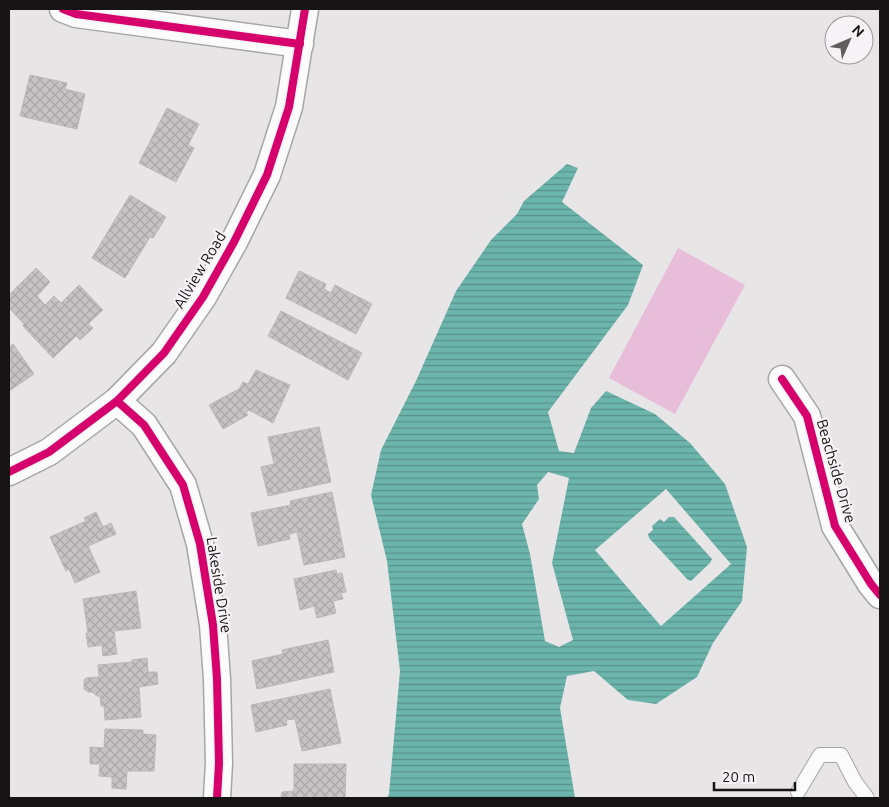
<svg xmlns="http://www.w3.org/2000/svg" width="889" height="807" font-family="Ubuntu,sans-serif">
<defs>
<pattern id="water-rules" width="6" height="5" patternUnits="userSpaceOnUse" patternTransform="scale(1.25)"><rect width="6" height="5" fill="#6cb5ac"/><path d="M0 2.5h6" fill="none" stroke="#58928b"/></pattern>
<pattern id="building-cross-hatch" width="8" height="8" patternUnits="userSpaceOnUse" patternTransform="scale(1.25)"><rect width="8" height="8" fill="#c6c3c5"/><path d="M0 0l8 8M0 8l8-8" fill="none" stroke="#a9a7a8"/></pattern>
</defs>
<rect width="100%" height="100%" fill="#e8e5e7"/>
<path fill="#e8bdda" d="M 678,248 L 745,285 L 675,414 L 609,378 Z"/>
<g fill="url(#water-rules)" fill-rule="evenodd">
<path d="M 567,164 L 578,168 L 562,202 L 643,265 L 628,305 L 548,412 L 559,451 L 574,453 L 591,408 L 606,391 L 655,414 L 690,443 L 725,484 L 747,547 L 742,601 L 713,643 L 697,677 L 656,704 L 628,700 L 594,671 L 567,676 L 560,708 L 575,798 L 387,798 L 389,794 L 400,671 L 387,561 L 371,495 L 381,450 L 416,381 L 456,291 L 491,240 L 517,214 L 524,201 ZM 548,472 L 569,478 L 552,563 L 573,640 L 559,647 L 545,641 L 530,554 L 522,524 L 539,499 L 537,485 ZM 666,489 L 731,564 L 661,626 L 595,550 Z"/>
<path d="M 669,517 L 674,517 L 712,559 L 710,563 L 691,581 L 688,580 L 649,538 L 648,534 L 653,530 L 652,526 L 660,519 L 664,522 Z"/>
</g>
<g fill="url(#building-cross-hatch)" stroke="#b9b7b8">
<path d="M 30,75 L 67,83 L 65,89 L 85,94 L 77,129 L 20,116 Z"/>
<path d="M 167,108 L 199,124 L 188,145 L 194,148 L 176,182 L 139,163 Z"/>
<path d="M 130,195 L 166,217 L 153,238 L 150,237 L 125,278 L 92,258 Z"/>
<path d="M 36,268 L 50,282 L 37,296 L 45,305 L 54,296 L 61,303 L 79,285 L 103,310 L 88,324 L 93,328 L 80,340 L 76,336 L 53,358 L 23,326 L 24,324 L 9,308 L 9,295 Z"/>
<path d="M 299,271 L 326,284 L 324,289 L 331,293 L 335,285 L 372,304 L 356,334 L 286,298 Z"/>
<path d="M 281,311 L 362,353 L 348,380 L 268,336 Z"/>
<path d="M 13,344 L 34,374 L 9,391 L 9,347 Z"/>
<path d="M 256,370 L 290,385 L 273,423 L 249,410 L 246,413 L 248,415 L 223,429 L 209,405 L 239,389 L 243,382 L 248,384 Z"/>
<path d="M 319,427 L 331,482 L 268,496 L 261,467 L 274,464 L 268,437 Z"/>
<path d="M 332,492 L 345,557 L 304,565 L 297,532 L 289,534 L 290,539 L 258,546 L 251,513 L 291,505 L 290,501 Z"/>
<path d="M 96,512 L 103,527 L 111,523 L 116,534 L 88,546 L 100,572 L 75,583 L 69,569 L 66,571 L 50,537 L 86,521 L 84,518 Z"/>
<path d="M 336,570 L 337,574 L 342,573 L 346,592 L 341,593 L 343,599 L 333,601 L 336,613 L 317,618 L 314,606 L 300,610 L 294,579 Z"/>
<path d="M 136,591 L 141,628 L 114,631 L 117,654 L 103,656 L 102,645 L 88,647 L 86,633 L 88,633 L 83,599 Z"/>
<path d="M 328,640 L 334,672 L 257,689 L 252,661 L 283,654 L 282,650 Z"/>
<path d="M 147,658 L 148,672 L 157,672 L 158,684 L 139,687 L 141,717 L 105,720 L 104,706 L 101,706 L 100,696 L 97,696 L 92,692 L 88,692 L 84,689 L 84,680 L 86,678 L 99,677 L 98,665 L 132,662 L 132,660 Z"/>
<path d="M 330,689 L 341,743 L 302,751 L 295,719 L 286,720 L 287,725 L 256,732 L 251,705 Z"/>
<path d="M 105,729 L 143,730 L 143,734 L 156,735 L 154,771 L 127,771 L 126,789 L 112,788 L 112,777 L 99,776 L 100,764 L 90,764 L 90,747 L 104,748 Z"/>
<path d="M 294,764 L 346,764 L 345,798 L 281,798 L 282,792 L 294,791 Z"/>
</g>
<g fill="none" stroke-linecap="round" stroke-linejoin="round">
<g stroke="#a8a5a7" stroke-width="16">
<path id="service" d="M 798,792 L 820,755 L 841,755 L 855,782 L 867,798"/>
</g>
<g stroke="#a8a5a7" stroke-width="29">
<g id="minor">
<path d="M 63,9 L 76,14 L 300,44"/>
<path d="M 782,379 L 807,416 L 835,526 L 871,584 L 880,595"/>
<path d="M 117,401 L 144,425 L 183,485 L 200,544 L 213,625 L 217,679 L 219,763 L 217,798"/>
<path d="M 9,472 L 49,452 L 117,401 L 164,353 L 203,297 L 234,242 L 267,175 L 289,107 L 305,9"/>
</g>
</g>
<use href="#service" stroke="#fcfbfb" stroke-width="14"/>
<use href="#minor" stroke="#fcfbfb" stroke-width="26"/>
<g stroke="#f6f2f5" stroke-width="11">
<g id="cycleway">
<path d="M 63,9 L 76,14 L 300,44"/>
<path d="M 782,379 L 807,416 L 835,526 L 871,584 L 880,595"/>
<path d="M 117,401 L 144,425 L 183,485 L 200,544 L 213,625 L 217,679 L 219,763 L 217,798"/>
<path d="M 9,472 L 49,452 L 117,401 L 164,353 L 203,297 L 234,242 L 267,175 L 289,107 L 305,9"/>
</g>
</g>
<use href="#cycleway" stroke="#d6006c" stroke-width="8"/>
</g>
<g text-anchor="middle" stroke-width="4.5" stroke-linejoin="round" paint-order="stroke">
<g font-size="15" fill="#161415" stroke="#f6f2f5">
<text transform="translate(200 270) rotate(-59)" y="5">Allview Road</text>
<text transform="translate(836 471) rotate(74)" y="5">Beachside Drive</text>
<text transform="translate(219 585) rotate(81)" y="5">Lakeside Drive</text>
</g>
</g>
<rect width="889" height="807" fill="none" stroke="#161415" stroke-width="20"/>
<g transform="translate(849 40) rotate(45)"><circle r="24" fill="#f6f2f5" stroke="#9c999b"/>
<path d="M0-4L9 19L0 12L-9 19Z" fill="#605d5e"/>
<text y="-8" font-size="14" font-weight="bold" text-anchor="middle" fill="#161415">N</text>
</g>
<path d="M714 782v8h81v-8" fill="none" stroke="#161415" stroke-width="2.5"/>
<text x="722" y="782" font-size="15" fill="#161415" stroke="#f6f2f5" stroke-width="4" paint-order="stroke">20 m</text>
</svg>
